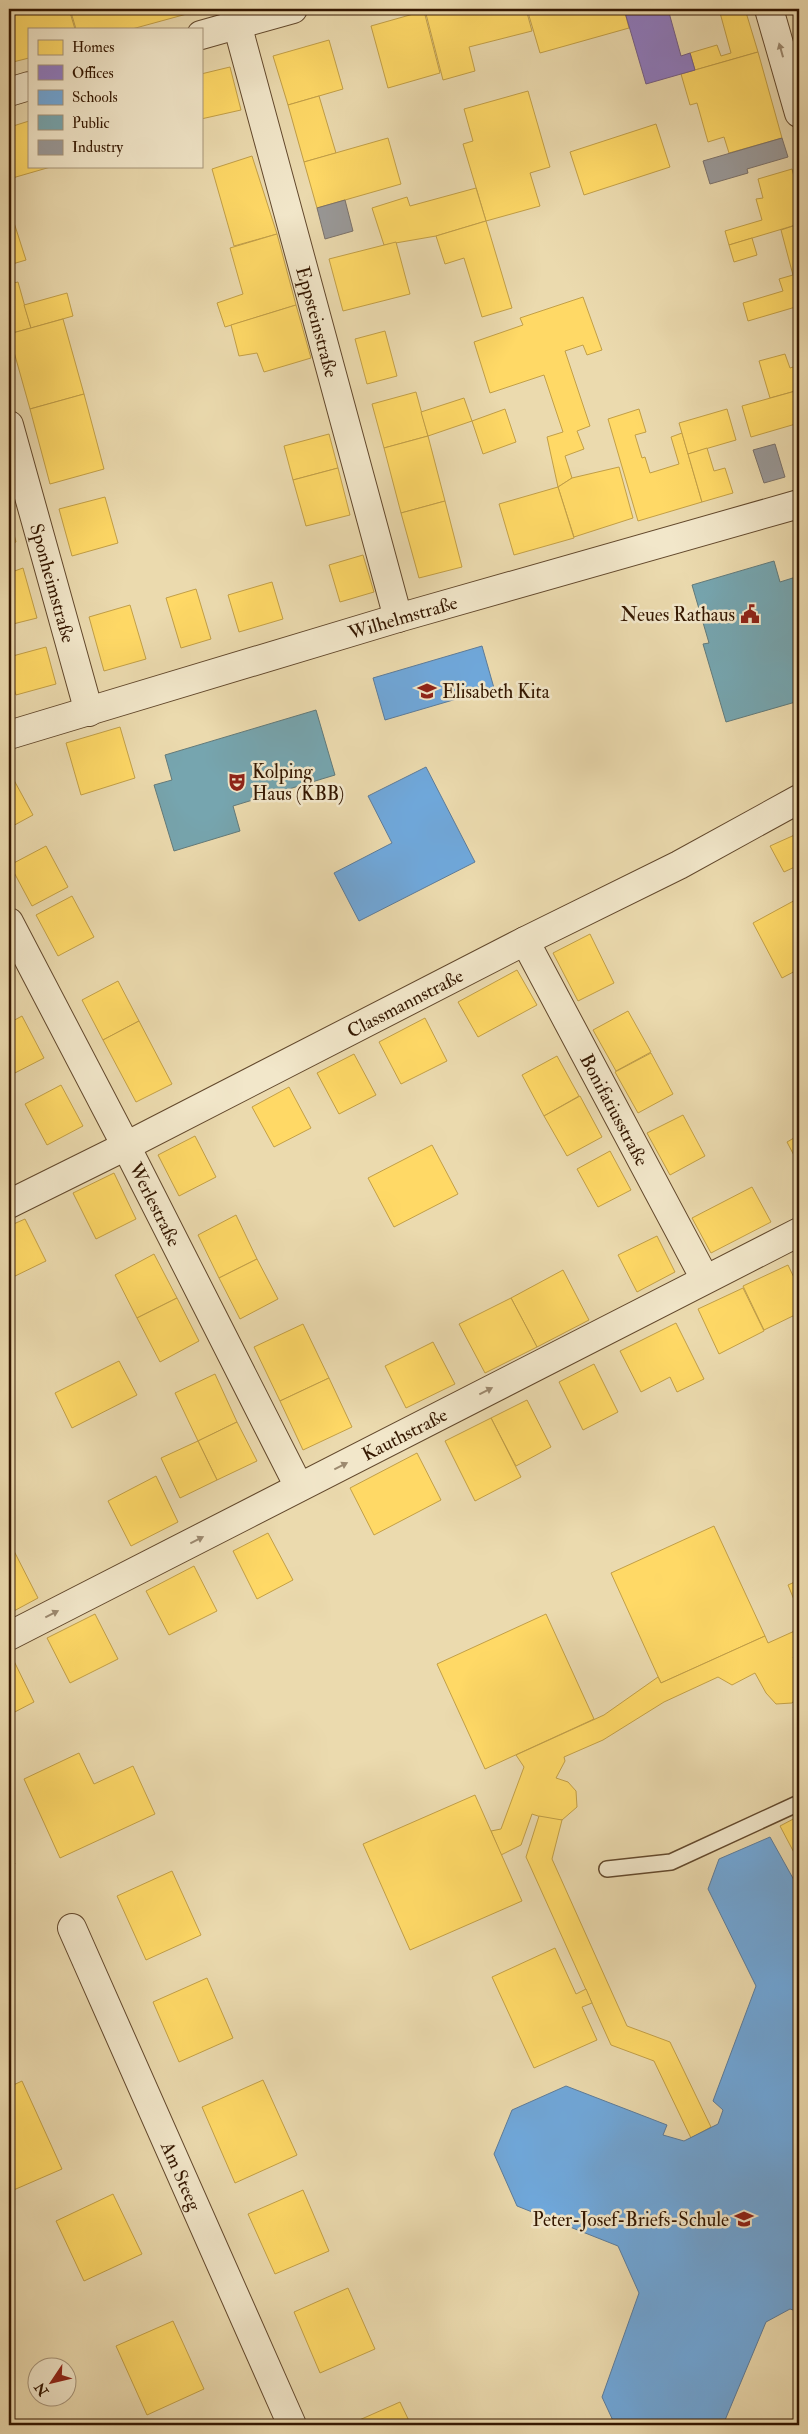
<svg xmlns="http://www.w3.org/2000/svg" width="808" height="2434" font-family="'IM FELL Double Pica',serif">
<rect width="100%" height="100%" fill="#ebdaae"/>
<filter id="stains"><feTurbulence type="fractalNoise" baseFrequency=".004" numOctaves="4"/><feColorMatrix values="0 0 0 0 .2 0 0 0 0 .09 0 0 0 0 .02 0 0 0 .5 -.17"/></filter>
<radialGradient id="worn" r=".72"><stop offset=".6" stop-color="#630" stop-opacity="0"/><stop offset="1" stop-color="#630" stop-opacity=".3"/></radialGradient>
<g fill="#ffd966" stroke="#c29f47">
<path d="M 20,9 L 69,9 L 75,29 L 29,29 L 29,58 L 9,63 L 9,12 Z"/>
<path d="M 70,9 L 205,9 L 132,29 L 76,29 Z"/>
<path d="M 432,9 L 526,9 L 532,31 L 469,47 L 475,71 L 443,80 L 425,10 Z"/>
<path d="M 527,9 L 624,9 L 629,28 L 540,53 Z"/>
<path d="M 719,9 L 745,9 L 758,52 L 695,70 L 690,53 L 717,45 L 721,56 L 731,53 Z"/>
<path d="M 795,9 L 799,9 L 799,23 Z"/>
<path d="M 424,11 L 440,73 L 388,88 L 371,26 Z"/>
<path d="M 329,40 L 343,89 L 288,105 L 273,56 Z"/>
<path d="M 758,52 L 782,138 L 729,153 L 724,137 L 708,142 L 697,103 L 690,105 L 681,74 Z"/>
<path d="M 230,67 L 241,110 L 201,119 L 201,74 Z"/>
<path d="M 528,91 L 550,167 L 530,173 L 540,206 L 486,221 L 463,144 L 473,141 L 464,109 Z"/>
<path d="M 319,96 L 336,153 L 304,162 L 288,105 Z"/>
<path d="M 29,121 L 29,166 L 54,166 L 9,179 L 9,122 L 10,127 Z"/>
<path d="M 656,124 L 670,167 L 584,195 L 570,152 Z"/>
<path d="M 388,138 L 401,184 L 317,208 L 304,162 Z"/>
<path d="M 252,156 L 277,234 L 234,246 L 212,169 Z"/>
<path d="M 792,169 L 799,195 L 799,224 L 729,245 L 725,231 L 762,220 L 756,199 L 763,198 L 758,179 Z"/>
<path d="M 476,188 L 486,221 L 436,236 L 384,245 L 372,208 L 407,197 L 410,206 Z"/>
<path d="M 9,207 L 26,260 L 9,265 Z"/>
<path d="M 486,221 L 512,308 L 482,317 L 464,258 L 445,264 L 436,236 Z"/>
<path d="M 799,224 L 799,306 L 748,321 L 743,303 L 783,291 L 779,279 L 793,275 L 781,230 Z"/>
<path d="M 277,234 L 296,305 L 225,327 L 217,303 L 243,294 L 230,248 Z"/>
<path d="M 752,238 L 757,255 L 734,262 L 729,245 Z"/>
<path d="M 396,242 L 410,294 L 343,311 L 329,259 Z"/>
<path d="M 18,282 L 31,328 L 9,334 L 9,284 Z"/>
<path d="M 67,293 L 73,316 L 31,328 L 24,305 Z"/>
<path d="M 583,297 L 602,350 L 587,355 L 583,345 L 565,351 L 590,426 L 577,431 L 584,449 L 565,456 L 572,478 L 558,487 L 547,437 L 563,432 L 544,375 L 490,393 L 474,342 L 523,325 L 520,318 Z"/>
<path d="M 296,305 L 311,358 L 264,372 L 257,353 L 239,356 L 231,325 Z"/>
<path d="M 63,319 L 84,394 L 30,409 L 9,334 Z"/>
<path d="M 385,331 L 397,376 L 367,384 L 355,339 Z"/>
<path d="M 785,354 L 790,368 L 799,365 L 799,390 L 770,398 L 759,361 Z"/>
<path d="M 799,390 L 799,423 L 751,437 L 742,406 Z"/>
<path d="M 416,392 L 428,436 L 384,448 L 372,404 Z"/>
<path d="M 84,394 L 104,469 L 50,484 L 30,409 Z"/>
<path d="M 464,398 L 472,421 L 428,436 L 421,412 Z"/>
<path d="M 505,409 L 516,442 L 483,454 L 472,421 Z"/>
<path d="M 639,409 L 646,432 L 635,435 L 642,458 L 645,457 L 650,473 L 679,464 L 671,437 L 682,433 L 702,502 L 638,521 L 608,419 Z"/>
<path d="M 727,409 L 736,440 L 688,454 L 679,423 Z"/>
<path d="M 329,434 L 338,468 L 293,480 L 284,446 Z"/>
<path d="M 428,436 L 445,501 L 401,513 L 384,448 Z"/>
<path d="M 707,448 L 714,471 L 725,468 L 733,493 L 702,502 L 688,454 Z"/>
<path d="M 619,467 L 633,518 L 574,537 L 558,487 L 572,478 Z"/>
<path d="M 338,468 L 350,515 L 306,526 L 293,480 Z"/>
<path d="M 558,487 L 574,538 L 514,555 L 499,504 Z"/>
<path d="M 105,497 L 118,543 L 72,556 L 59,509 Z"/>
<path d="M 445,501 L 462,567 L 419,578 L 401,513 Z"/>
<path d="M 9,515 L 16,542 L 9,544 Z"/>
<path d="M 363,555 L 374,592 L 340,602 L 329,565 Z"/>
<path d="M 23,568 L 37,618 L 9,625 L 9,573 Z"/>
<path d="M 272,582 L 283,619 L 239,632 L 228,595 Z"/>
<path d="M 196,589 L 211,639 L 181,648 L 166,598 Z"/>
<path d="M 130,605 L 146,659 L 104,671 L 89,617 Z"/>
<path d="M 46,647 L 56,684 L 16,695 L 9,672 L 9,657 Z"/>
<path d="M 120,727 L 135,778 L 81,795 L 66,743 Z"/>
<path d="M 9,771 L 33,815 L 9,828 Z"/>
<path d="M 799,833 L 799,865 L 784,872 L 770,846 Z"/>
<path d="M 46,846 L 68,887 L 32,906 L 10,865 Z"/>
<path d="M 72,896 L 94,937 L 58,956 L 36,915 Z"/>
<path d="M 799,898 L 799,969 L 782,978 L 753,923 Z"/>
<path d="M 590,934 L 614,983 L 578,1001 L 553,953 Z"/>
<path d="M 517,970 L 537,1005 L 478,1037 L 458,1002 Z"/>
<path d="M 118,981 L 139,1021 L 103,1040 L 82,1000 Z"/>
<path d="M 628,1011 L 651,1052 L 616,1071 L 593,1030 Z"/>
<path d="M 22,1016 L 44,1058 L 9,1076 L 9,1023 Z"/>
<path d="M 425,1018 L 447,1061 L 401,1084 L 379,1042 Z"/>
<path d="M 139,1021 L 172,1084 L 136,1102 L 103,1040 Z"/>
<path d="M 651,1053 L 673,1094 L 638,1113 L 615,1072 Z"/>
<path d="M 354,1054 L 376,1095 L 339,1114 L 317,1073 Z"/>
<path d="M 557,1056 L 579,1096 L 544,1116 L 522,1075 Z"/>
<path d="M 61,1085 L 83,1126 L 47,1145 L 25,1104 Z"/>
<path d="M 289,1087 L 311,1128 L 274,1147 L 252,1107 Z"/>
<path d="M 580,1096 L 602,1137 L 567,1156 L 544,1116 Z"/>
<path d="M 683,1115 L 705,1156 L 670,1175 L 647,1133 Z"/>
<path d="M 799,1135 L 799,1165 L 787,1142 Z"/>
<path d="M 195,1136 L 216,1177 L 179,1196 L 158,1155 Z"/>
<path d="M 432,1145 L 458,1194 L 394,1227 L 368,1178 Z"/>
<path d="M 610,1151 L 631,1190 L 598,1207 L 577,1169 Z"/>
<path d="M 114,1173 L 136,1219 L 96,1239 L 73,1193 Z"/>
<path d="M 752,1187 L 771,1222 L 711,1253 L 692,1218 Z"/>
<path d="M 236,1215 L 257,1259 L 219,1278 L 198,1235 Z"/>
<path d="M 25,1219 L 46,1261 L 9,1279 L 9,1226 Z"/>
<path d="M 657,1236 L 675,1272 L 637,1292 L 618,1255 Z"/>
<path d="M 154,1254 L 177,1298 L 137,1318 L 115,1275 Z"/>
<path d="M 257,1259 L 278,1299 L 240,1319 L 219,1278 Z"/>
<path d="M 788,1265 L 799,1288 L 799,1313 L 764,1330 L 743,1286 Z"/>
<path d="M 563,1270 L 589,1320 L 537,1347 L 511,1298 Z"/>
<path d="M 743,1288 L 764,1331 L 719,1354 L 698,1309 Z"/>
<path d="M 177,1298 L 199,1341 L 160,1362 L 137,1318 Z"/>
<path d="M 511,1298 L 537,1347 L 485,1373 L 459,1324 Z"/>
<path d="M 676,1323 L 704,1379 L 677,1392 L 670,1377 L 641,1392 L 620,1351 Z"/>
<path d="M 303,1324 L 329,1378 L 280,1401 L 254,1347 Z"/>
<path d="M 433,1342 L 455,1384 L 406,1408 L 385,1366 Z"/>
<path d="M 119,1361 L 137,1395 L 72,1428 L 55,1393 Z"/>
<path d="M 594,1364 L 618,1412 L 583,1430 L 559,1382 Z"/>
<path d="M 215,1374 L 237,1422 L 198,1441 L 175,1393 Z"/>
<path d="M 329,1378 L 352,1427 L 303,1450 L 280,1401 Z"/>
<path d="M 527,1400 L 551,1447 L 516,1466 L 491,1418 Z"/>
<path d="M 491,1418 L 521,1477 L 475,1501 L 445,1441 Z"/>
<path d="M 237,1422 L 257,1461 L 217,1480 L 198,1441 Z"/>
<path d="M 198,1441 L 217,1480 L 180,1498 L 161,1458 Z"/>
<path d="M 417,1453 L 441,1500 L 374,1535 L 350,1488 Z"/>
<path d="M 156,1476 L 178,1522 L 131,1546 L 108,1501 Z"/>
<path d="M 714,1526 L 765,1636 L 661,1683 L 611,1573 Z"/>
<path d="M 268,1533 L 293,1580 L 257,1599 L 233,1551 Z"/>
<path d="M 14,1551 L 38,1598 L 12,1612 L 9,1605 L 9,1554 Z"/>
<path d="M 194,1566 L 217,1611 L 169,1635 L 146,1591 Z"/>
<path d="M 799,1580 L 799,1612 L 788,1585 Z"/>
<path d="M 95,1614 L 118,1659 L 70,1683 L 47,1638 Z"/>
<path d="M 546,1614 L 594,1719 L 485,1769 L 437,1664 Z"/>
<path d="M 799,1629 L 799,1654 L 793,1657 L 799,1673 L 799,1695 L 792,1703 L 776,1704 L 766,1693 L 755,1673 L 732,1685 L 718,1677 L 664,1702 L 603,1740 L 564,1757 L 565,1761 L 556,1778 L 568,1782 L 576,1791 L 577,1807 L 562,1820 L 550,1820 L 532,1814 L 521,1845 L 501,1855 L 491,1831 L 501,1829 L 524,1767 L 516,1755 L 604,1715 L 658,1677 L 661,1683 L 765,1636 L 768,1643 Z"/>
<path d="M 12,1657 L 34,1702 L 9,1715 L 9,1658 Z"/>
<path d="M 79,1753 L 94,1784 L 133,1766 L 155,1814 L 60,1858 L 24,1779 Z"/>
<path d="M 475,1795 L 522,1901 L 410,1950 L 363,1844 Z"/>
<path d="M 539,1816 L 562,1820 L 552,1859 L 627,2026 L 670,2042 L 711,2127 L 691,2138 L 654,2061 L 611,2045 L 526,1857 Z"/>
<path d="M 799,1816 L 799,1862 L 780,1826 Z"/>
<path d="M 9,1852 L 15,1864 L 9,1867 Z"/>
<path d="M 172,1871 L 201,1935 L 146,1960 L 117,1896 Z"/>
<path d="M 555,1948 L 576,1994 L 586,1989 L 592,2003 L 582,2007 L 597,2040 L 534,2068 L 492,1977 Z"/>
<path d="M 207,1978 L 233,2038 L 179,2062 L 153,2002 Z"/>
<path d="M 263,2080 L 297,2155 L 235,2183 L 202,2107 Z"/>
<path d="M 22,2081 L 62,2169 L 9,2192 L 9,2087 Z"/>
<path d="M 303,2190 L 329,2251 L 275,2274 L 248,2214 Z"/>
<path d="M 113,2194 L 142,2254 L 84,2281 L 56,2221 Z"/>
<path d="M 348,2288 L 375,2349 L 320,2373 L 294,2312 Z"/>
<path d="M 173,2321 L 204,2389 L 147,2415 L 116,2346 Z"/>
<path d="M 400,2402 L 411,2425 L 348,2425 Z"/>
</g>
<path fill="#8e7cc3" stroke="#735e88" d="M 624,9 L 668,9 L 681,56 L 690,53 L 695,70 L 646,84 Z"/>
<g fill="#6fa8dc" stroke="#5d7c9a">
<path d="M 482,646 L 494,688 L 385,720 L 373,678 Z"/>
<path d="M 426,767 L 475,862 L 359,921 L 334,873 L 392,843 L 368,796 Z"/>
<path d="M 770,1837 L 799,1889 L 799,2128 L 794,2132 L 799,2142 L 799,2312 L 790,2309 L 766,2322 L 723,2425 L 615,2425 L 602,2397 L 639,2293 L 618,2246 L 517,2206 L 494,2154 L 512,2110 L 566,2086 L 667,2125 L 663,2135 L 684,2141 L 718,2124 L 723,2110 L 713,2101 L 756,1986 L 708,1889 L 719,1859 Z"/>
</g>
<g fill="#76a5af" stroke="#627a7a">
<path d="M 774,561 L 780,582 L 799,576 L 799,701 L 726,722 L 703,644 L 709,643 L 692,585 Z"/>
<path d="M 316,710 L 335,775 L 233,806 L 240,831 L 174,851 L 154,785 L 172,780 L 165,755 Z"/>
</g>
<g fill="#999" stroke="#7b726b">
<path d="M 782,138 L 788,157 L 747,169 L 748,173 L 710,184 L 703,161 Z"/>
<path d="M 345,200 L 353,231 L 325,239 L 317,208 Z"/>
<path d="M 775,444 L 785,477 L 764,483 L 753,450 Z"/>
</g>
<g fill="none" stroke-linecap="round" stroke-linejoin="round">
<g stroke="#62482c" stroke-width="18">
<path id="service" d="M 607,1869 L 671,1862 L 799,1803"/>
</g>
<g stroke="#62482c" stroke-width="30">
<g id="minor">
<path id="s1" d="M 233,9 L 398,618"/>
<path d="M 769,9 L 799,113"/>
<path d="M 201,35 L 293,9"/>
<path d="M 9,92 L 29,86"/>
<path id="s2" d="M 9,425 L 89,712"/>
<path id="s3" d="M 9,735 L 398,618 L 799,504"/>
<path id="s4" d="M 9,922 L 126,1146 L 299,1487"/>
<path id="s5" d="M 525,941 L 705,1279"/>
<path id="s6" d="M 9,1204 L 126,1146 L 525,941 L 679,865 L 799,799"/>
<path id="s7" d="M 9,1636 L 799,1232"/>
<path id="s8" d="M 72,1928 L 292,2425"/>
</g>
</g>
<use href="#service" stroke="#f2e7ca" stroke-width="15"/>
<use href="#minor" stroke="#f2e7ca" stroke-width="28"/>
</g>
<defs><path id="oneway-solid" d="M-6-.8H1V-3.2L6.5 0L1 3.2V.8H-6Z" transform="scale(1.25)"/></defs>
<g fill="#9c896f">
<use href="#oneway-solid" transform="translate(781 50) rotate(-106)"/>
<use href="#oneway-solid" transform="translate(486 1391) rotate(-27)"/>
<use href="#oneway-solid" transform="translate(341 1466) rotate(-27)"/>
<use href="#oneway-solid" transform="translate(197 1540) rotate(-27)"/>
<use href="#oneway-solid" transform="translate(52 1614) rotate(-27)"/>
</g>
<defs>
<g id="civic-bare" transform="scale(1.5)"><path d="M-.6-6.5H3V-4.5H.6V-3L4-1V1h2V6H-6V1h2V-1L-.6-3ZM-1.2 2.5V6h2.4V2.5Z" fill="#8f2418" stroke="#f2e7ca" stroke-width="2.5" paint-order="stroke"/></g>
<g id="school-bare" transform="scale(1.5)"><path d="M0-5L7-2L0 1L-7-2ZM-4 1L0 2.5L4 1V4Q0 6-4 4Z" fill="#8f2418" stroke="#f2e7ca" stroke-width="2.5" paint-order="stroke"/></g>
<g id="theatre-bare" transform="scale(1.5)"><path d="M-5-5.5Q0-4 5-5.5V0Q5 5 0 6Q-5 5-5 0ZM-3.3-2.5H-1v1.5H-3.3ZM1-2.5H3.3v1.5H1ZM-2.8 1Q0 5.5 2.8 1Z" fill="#8f2418" stroke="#f2e7ca" stroke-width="2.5" paint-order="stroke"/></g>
</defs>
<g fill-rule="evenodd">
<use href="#civic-bare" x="750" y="614"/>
<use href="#school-bare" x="427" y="691"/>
<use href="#theatre-bare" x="237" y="782"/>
<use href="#school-bare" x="744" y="2219"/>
</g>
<g text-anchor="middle" stroke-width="5" stroke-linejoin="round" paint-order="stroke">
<g font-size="19" fill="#341700" stroke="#f2e7ca">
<text dy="7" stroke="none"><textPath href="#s1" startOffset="324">Eppsteinstraße</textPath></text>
<text dy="7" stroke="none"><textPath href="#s2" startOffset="164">Sponheimstraße</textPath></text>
<text dy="7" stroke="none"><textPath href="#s3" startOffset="411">Wilhelmstraße</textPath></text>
<text dy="7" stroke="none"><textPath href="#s6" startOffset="444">Classmannstraße</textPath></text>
<text dy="7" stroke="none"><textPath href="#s5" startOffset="191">Bonifatiusstraße</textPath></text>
<text dy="7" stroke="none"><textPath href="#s4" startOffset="318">Werlestraße</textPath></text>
<text dy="7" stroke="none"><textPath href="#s7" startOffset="444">Kauthstraße</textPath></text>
<text dy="7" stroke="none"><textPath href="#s8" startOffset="271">Am Steeg</textPath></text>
</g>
<g font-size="19" fill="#341700" stroke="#f2e7ca" text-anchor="end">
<text x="735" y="621">Neues Rathaus</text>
<text x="442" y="698" text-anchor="start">Elisabeth Kita</text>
<text x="252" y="778" text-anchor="start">Kolping<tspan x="252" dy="22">Haus (KBB)</tspan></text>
<text x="729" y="2226">Peter-Josef-Briefs-Schule</text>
</g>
</g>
<rect width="808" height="2434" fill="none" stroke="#ebdaae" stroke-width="30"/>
<rect x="10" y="10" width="788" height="2414" fill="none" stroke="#341700" stroke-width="2.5"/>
<rect x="15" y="15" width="778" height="2404" fill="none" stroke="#341700"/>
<rect x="28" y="28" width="175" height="140" fill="#f2e7ca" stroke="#a69479"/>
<rect x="38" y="40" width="25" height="15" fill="#ffd966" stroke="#a69479"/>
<text x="72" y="52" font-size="15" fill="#341700">Homes</text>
<rect x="38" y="65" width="25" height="15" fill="#8e7cc3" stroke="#a69479"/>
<text x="72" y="78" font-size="15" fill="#341700">Offices</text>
<rect x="38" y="90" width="25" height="15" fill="#6fa8dc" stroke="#a69479"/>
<text x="72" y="102" font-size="15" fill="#341700">Schools</text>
<rect x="38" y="115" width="25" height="15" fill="#76a5af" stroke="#a69479"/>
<text x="72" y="128" font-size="15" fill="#341700">Public</text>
<rect x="38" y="140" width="25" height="15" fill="#999999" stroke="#a69479"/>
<text x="72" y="152" font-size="15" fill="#341700">Industry</text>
<g transform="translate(52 2382) rotate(235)"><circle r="24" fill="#f2e7ca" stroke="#a69479"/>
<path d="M0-4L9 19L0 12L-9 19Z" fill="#8f2418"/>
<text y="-8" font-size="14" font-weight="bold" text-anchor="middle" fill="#341700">N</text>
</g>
<rect width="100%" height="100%" filter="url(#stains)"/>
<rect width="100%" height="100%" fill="url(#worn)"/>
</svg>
